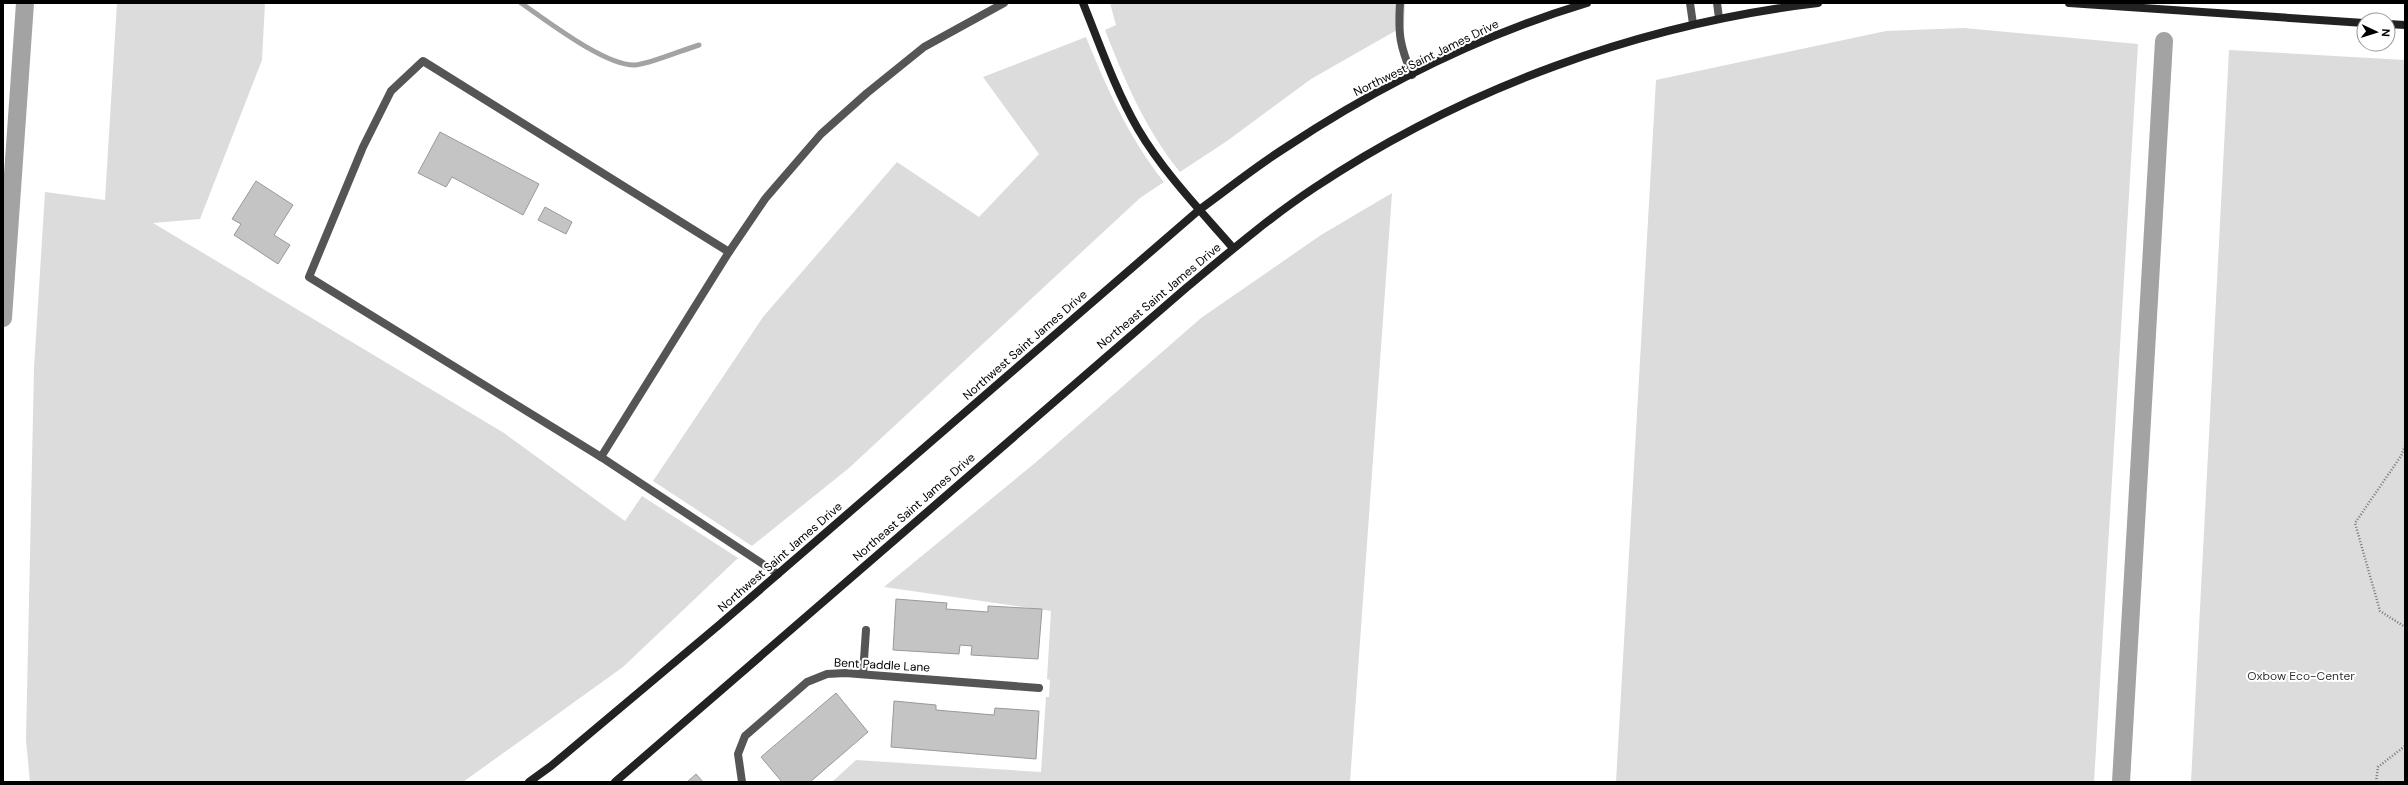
<svg xmlns="http://www.w3.org/2000/svg" width="2408" height="785" font-family="'DM Sans',sans-serif">
<rect width="100%" height="100%" fill="#fff"/>
<g fill="#dcdcdc">
<path d="M 117,3 L 265,3 L 262,60 L 200,219 L 153,223 L 504,433 L 625,521 L 642,496 L 738,558 L 623,667 L 463,782 L 30,782 L 26,740 L 34,368 L 45,192 L 105,200 Z"/>
<path d="M 1110,3 L 1405,3 L 1404,26 L 1311,79 L 1227,141 L 1180,172 C 1145,129 1125,81 1105,30 L 1116,25 Z"/>
<path d="M 1964,28 L 2138,44 L 2094,782 L 1616,782 L 1656,80 L 1886,31 Z"/>
<path d="M 1086,37 C 1107,89 1129,138 1164,182 L 1140,198 L 849,468 L 752,546 L 653,481 L 763,317 L 897,162 L 979,217 L 1039,154 L 983,77 Z"/>
<path d="M 2229,50 L 2405,60 L 2405,782 L 2191,782 Z"/>
<path d="M 1392,193 L 1350,782 L 832,782 L 856,760 L 1041,772 L 1046,697 L 1049,697 L 1050,680 L 1047,679 L 1051,611 L 884,587 L 1035,463 L 1201,318 L 1321,235 Z"/>
</g>
<g fill="none" stroke-linecap="round" stroke-linejoin="round">
<path stroke="#a3a3a3" stroke-width="5" d="M 521,3 C 546,20 605,66 635,65 C 647,65 685,49 699,45"/>
<g stroke="#a3a3a3" stroke-width="18">
<path d="M 3,318 L 25,3"/>
<path d="M 2121,782 L 2164,41"/>
</g>
</g>
<g fill="#c4c4c4" stroke="#999">
<path d="M 440,132 L 539,184 L 523,215 L 452,177 L 446,187 L 418,173 Z"/>
<path d="M 256,181 L 293,205 L 274,235 L 290,245 L 278,264 L 234,235 L 241,224 L 232,219 Z"/>
<path d="M 545,207 L 572,222 L 566,234 L 538,220 Z"/>
<path d="M 896,599 L 947,603 L 946,609 L 988,612 L 988,606 L 1042,609 L 1038,659 L 971,655 L 972,646 L 960,645 L 959,654 L 893,650 Z"/>
<path d="M 836,693 L 868,732 L 810,782 L 782,782 L 761,757 Z"/>
<path d="M 894,701 L 936,705 L 936,710 L 994,715 L 995,708 L 1039,711 L 1036,759 L 891,747 Z"/>
<path d="M 696,774 L 703,782 L 687,782 Z"/>
</g>
<g fill="none" stroke-linecap="round" stroke-linejoin="round">
<g stroke="#777" stroke-width="2.5" stroke-dasharray="1 2" stroke-linecap="butt">
<path d="M 2405,446 L 2401,456 L 2355,523 L 2380,611 L 2405,627"/>
<path d="M 2376,782 L 2378,767 L 2405,746"/>
</g>
<path stroke="#555" stroke-width="8" d="M 1400,3 C 1398,35 1400,46 1412,75"/>
<g stroke="#555" stroke-width="8">
<path d="M 1690,3 L 1693,24"/>
<path d="M 1717,3 L 1719,18"/>
<path d="M 729,252 L 423,61 L 391,91 L 363,147 L 309,277 L 601,457 L 778,574"/>
<path d="M 601,457 L 729,252 L 765,199 L 821,134 L 867,93 L 924,47 L 1004,3"/>
<path d="M 863,674 L 866,630"/>
<path d="M 742,782 L 738,754 L 745,736 L 807,682 L 827,674 L 845,673 L 1039,688"/>
</g>
<g stroke="#222" stroke-width="8">
<path d="M 1083,3 C 1100,45 1115,89 1138,129 C 1164,173 1200,210 1233,248"/>
<path d="M 2069,3 L 2364,23"/>
<path d="M 2388,24 L 2405,25"/>
<path d="M 529,782 L 551,766 L 719,625 L 1199,210 C 1228,189 1255,167 1285,148 C 1377,87 1481,35 1587,3"/>
<path d="M 615,782 L 1186,288 C 1228,253 1269,218 1314,188 C 1464,88 1640,24 1818,3"/>
</g>
</g>
<g text-anchor="middle" stroke-width="4" stroke-linejoin="round" paint-order="stroke">
<g font-size="12" fill="#000" stroke="#fff">
<text transform="translate(1426 58) rotate(-26)" y="4">Northwest Saint James Drive</text>
<text transform="translate(1159 296) rotate(-40)" y="4">Northeast Saint James Drive</text>
<text transform="translate(1025 345) rotate(-41)" y="4">Northwest Saint James Drive</text>
<text transform="translate(914 507) rotate(-41)" y="4">Northeast Saint James Drive</text>
<text transform="translate(780 557) rotate(-41)" y="4">Northwest Saint James Drive</text>
<text transform="translate(882 665) rotate(3)" y="4">Bent Paddle Lane</text>
</g>
<g font-size="12" fill="#333" stroke="#fff">
<text x="2301" y="680">Oxbow Eco-Center</text>
</g>
</g>
<rect width="2408" height="785" fill="none" stroke="#000000" stroke-width="8"/>
<g transform="translate(2376 32) rotate(94)"><circle r="19" fill="#ffffff" stroke="#999999"/>
<path d="M0-3L7 15L0 10L-7 15Z" fill="#000000"/>
<text y="-6" font-size="11" font-weight="bold" text-anchor="middle" fill="#000000">N</text>
</g>
</svg>
